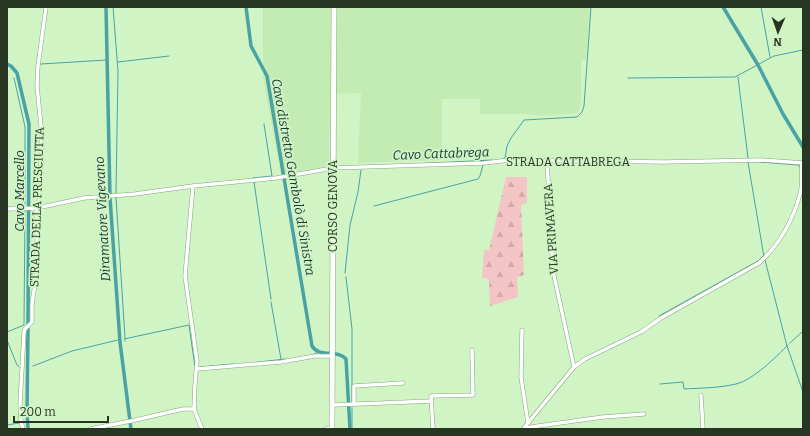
<svg xmlns="http://www.w3.org/2000/svg" width="810" height="436" font-family="Bitter,serif">
<defs>
<pattern id="forest-firs" width="22" height="20" patternUnits="userSpaceOnUse"><rect width="22" height="20" fill="#f4c5c5"/><path d="M5 1l3.5 6h-7zM16 11l3.5 6h-7z" fill="#d1aaa9"/></pattern>
</defs>
<rect width="100%" height="100%" fill="#d0f4c4"/>
<path fill="#c3ecb5" d="M 263,7 L 590,7 L 586,60 L 581,60 L 581,106 L 577,113 L 543,116 L 527,114 L 480,114 L 480,99 L 442,99 L 442,160 L 358,163 L 361,93 L 330,94 L 329,166 L 281,176 L 263,77 Z"/>
<path fill="url(#forest-firs)" d="M 506,177 L 527,177 L 527,203 L 521,205 L 524,275 L 517,277 L 518,297 L 490,306 L 489,279 L 482,278 L 484,250 L 489,250 Z"/>
<g fill="none" stroke-linecap="round" stroke-linejoin="round">
<g stroke="#49a3a5" stroke-width="1">
<path d="M 113,7 L 118,71 L 116,193"/>
<path d="M 761,7 L 770,57"/>
<path d="M 118,62 L 169,56"/>
<path d="M 41,64 L 107,60"/>
<path d="M 738,77 L 748,158"/>
<path d="M 14,78 L 25,127 L 25,204"/>
<path d="M 628,78 L 735,77 L 774,56 L 803,50"/>
<path d="M 503,159 L 505,158 L 507,146 L 511,138 L 524,120 L 577,117 L 582,112 L 584,106 L 591,7"/>
<path d="M 748,162 L 764,257"/>
<path d="M 760,162 L 798,165 L 800,167"/>
<path d="M 414,164 L 492,160"/>
<path d="M 253,178 L 272,176 L 264,124"/>
<path d="M 254,182 L 271,299"/>
<path d="M 116,197 L 125,338"/>
<path d="M 374,206 L 478,179 L 480,176 L 483,165"/>
<path d="M 765,260 L 787,346 L 803,392"/>
<path d="M 345,273 L 350,225 L 358,192 L 361,170"/>
<path d="M 346,277 L 352,329 L 352,403"/>
<path d="M 271,302 L 281,359"/>
<path d="M 659,316 L 758,261 L 763,256"/>
<path d="M 7,332 L 24,325 L 25,210"/>
<path d="M 124,339 L 189,325 L 195,367"/>
<path d="M 7,340 L 17,365 L 19,367"/>
<path d="M 125,341 L 125,340"/>
<path d="M 120,342 L 121,342"/>
<path d="M 790,343 L 803,331"/>
<path d="M 312,355 L 319,352"/>
<path d="M 251,363 L 285,359"/>
<path d="M 33,366 L 72,351 L 118,340"/>
<path d="M 200,367 L 233,364"/>
<path d="M 660,384 L 683,382 L 684,389 C 701,388 719,388 736,384 C 753,380 776,357 788,345"/>
<path d="M 352,408 L 352,429"/>
<path d="M 23,423 L 27,422"/>
<path d="M 7,425 L 19,423"/>
</g>
<g stroke="#49a3a5" stroke-width="3.5">
<path d="M 106,7 L 110,198 L 120,342 L 131,429"/>
<path d="M 246,7 L 251,46 L 267,76 L 312,346 C 319,358 337,349 346,359 L 350,429"/>
<path d="M 723,7 L 758,65 L 783,114 L 803,147"/>
<path d="M 7,64 L 11,66 L 17,73 L 29,124 L 28,324"/>
<path d="M 28,328 L 27,412 L 28,429"/>
</g>
<g stroke="#85a77a" stroke-width="4.5">
<g id="minor">
<path d="M 547,160 L 553,271 L 574,367"/>
<path d="M 193,186 L 185,276 L 197,361 L 195,384 L 194,409 L 202,429"/>
<path d="M 7,209 L 37,208 L 84,198 L 135,194 L 193,186 L 276,178 L 333,168 L 484,163 L 510,160 L 664,162 L 761,160 L 803,163"/>
<path d="M 522,330 L 521,377 L 528,423"/>
<path d="M 197,369 L 281,362 L 315,356 L 332,356"/>
<path d="M 701,395 L 703,429"/>
<path d="M 333,405 L 432,401"/>
<path d="M 354,405 L 354,386 L 403,383"/>
<path d="M 524,428 L 603,417 L 644,414"/>
<path d="M 23,429 L 21,421 L 20,404 L 24,333 L 25,329 L 32,322 L 32,304 L 37,270 L 37,208 L 39,204 L 42,136 L 37,86 L 38,66 L 46,7"/>
<path d="M 90,429 L 131,421 L 183,409 L 194,409"/>
<path d="M 325,429 L 332,428"/>
<path d="M 433,429 L 431,396 L 473,395 L 472,350"/>
<path d="M 523,429 L 574,367 L 585,359 L 641,332 L 661,318 L 759,263 C 779,245 793,220 800,194 C 803,185 801,173 802,163"/>
</g>
</g>
<g stroke="#85a77a" stroke-width="6">
<path id="secondary" d="M 332,429 L 334,7"/>
</g>
<use href="#minor" stroke="#fff" stroke-width="3.5"/>
<use href="#secondary" stroke="#fff" stroke-width="5"/>
</g>
<g text-anchor="middle" stroke-width="3.5" stroke-linejoin="round" paint-order="stroke">
<g font-size="12" fill="#273523" stroke="#d0f4c4">
<text x="568" y="166">STRADA CATTABREGA</text>
<text transform="translate(333 206) rotate(-90)" y="4">CORSO GENOVA</text>
<text transform="translate(37 207) rotate(-88)" y="4">STRADA DELLA PRESCIUTTA</text>
<text transform="translate(551 229) rotate(-94)" y="4">VIA PRIMAVERA</text>
</g>
<g font-size="13" font-style="italic" fill="#1a3737" stroke="#d0f4c4">
<text transform="translate(441 153) rotate(-2)" y="5">Cavo Cattabrega</text>
<text transform="translate(294 177) rotate(80)" y="5">Cavo distretto Gambolò di Sinistra</text>
<text transform="translate(19 191) rotate(-90)" y="5">Cavo Marcello</text>
<text transform="translate(102 219) rotate(-93)" y="5">Diramatore Vigevano</text>
</g>
</g>
<rect width="810" height="436" fill="none" stroke="#273523" stroke-width="16"/>
<g transform="translate(778 32) rotate(182)" stroke="#d0f4c4" stroke-width="3" paint-order="stroke">
<path d="M0-3L7 15L0 10L-7 15Z" fill="#273523"/>
<text y="-6" font-size="11" font-weight="bold" text-anchor="middle" fill="#273523">N</text>
</g>
<path d="M14 416v6h94v-6" fill="none" stroke="#273523" stroke-width="2"/>
<text x="20" y="416" font-size="12" fill="#273523" stroke="#d0f4c4" stroke-width="3" paint-order="stroke">200 m</text>
</svg>
